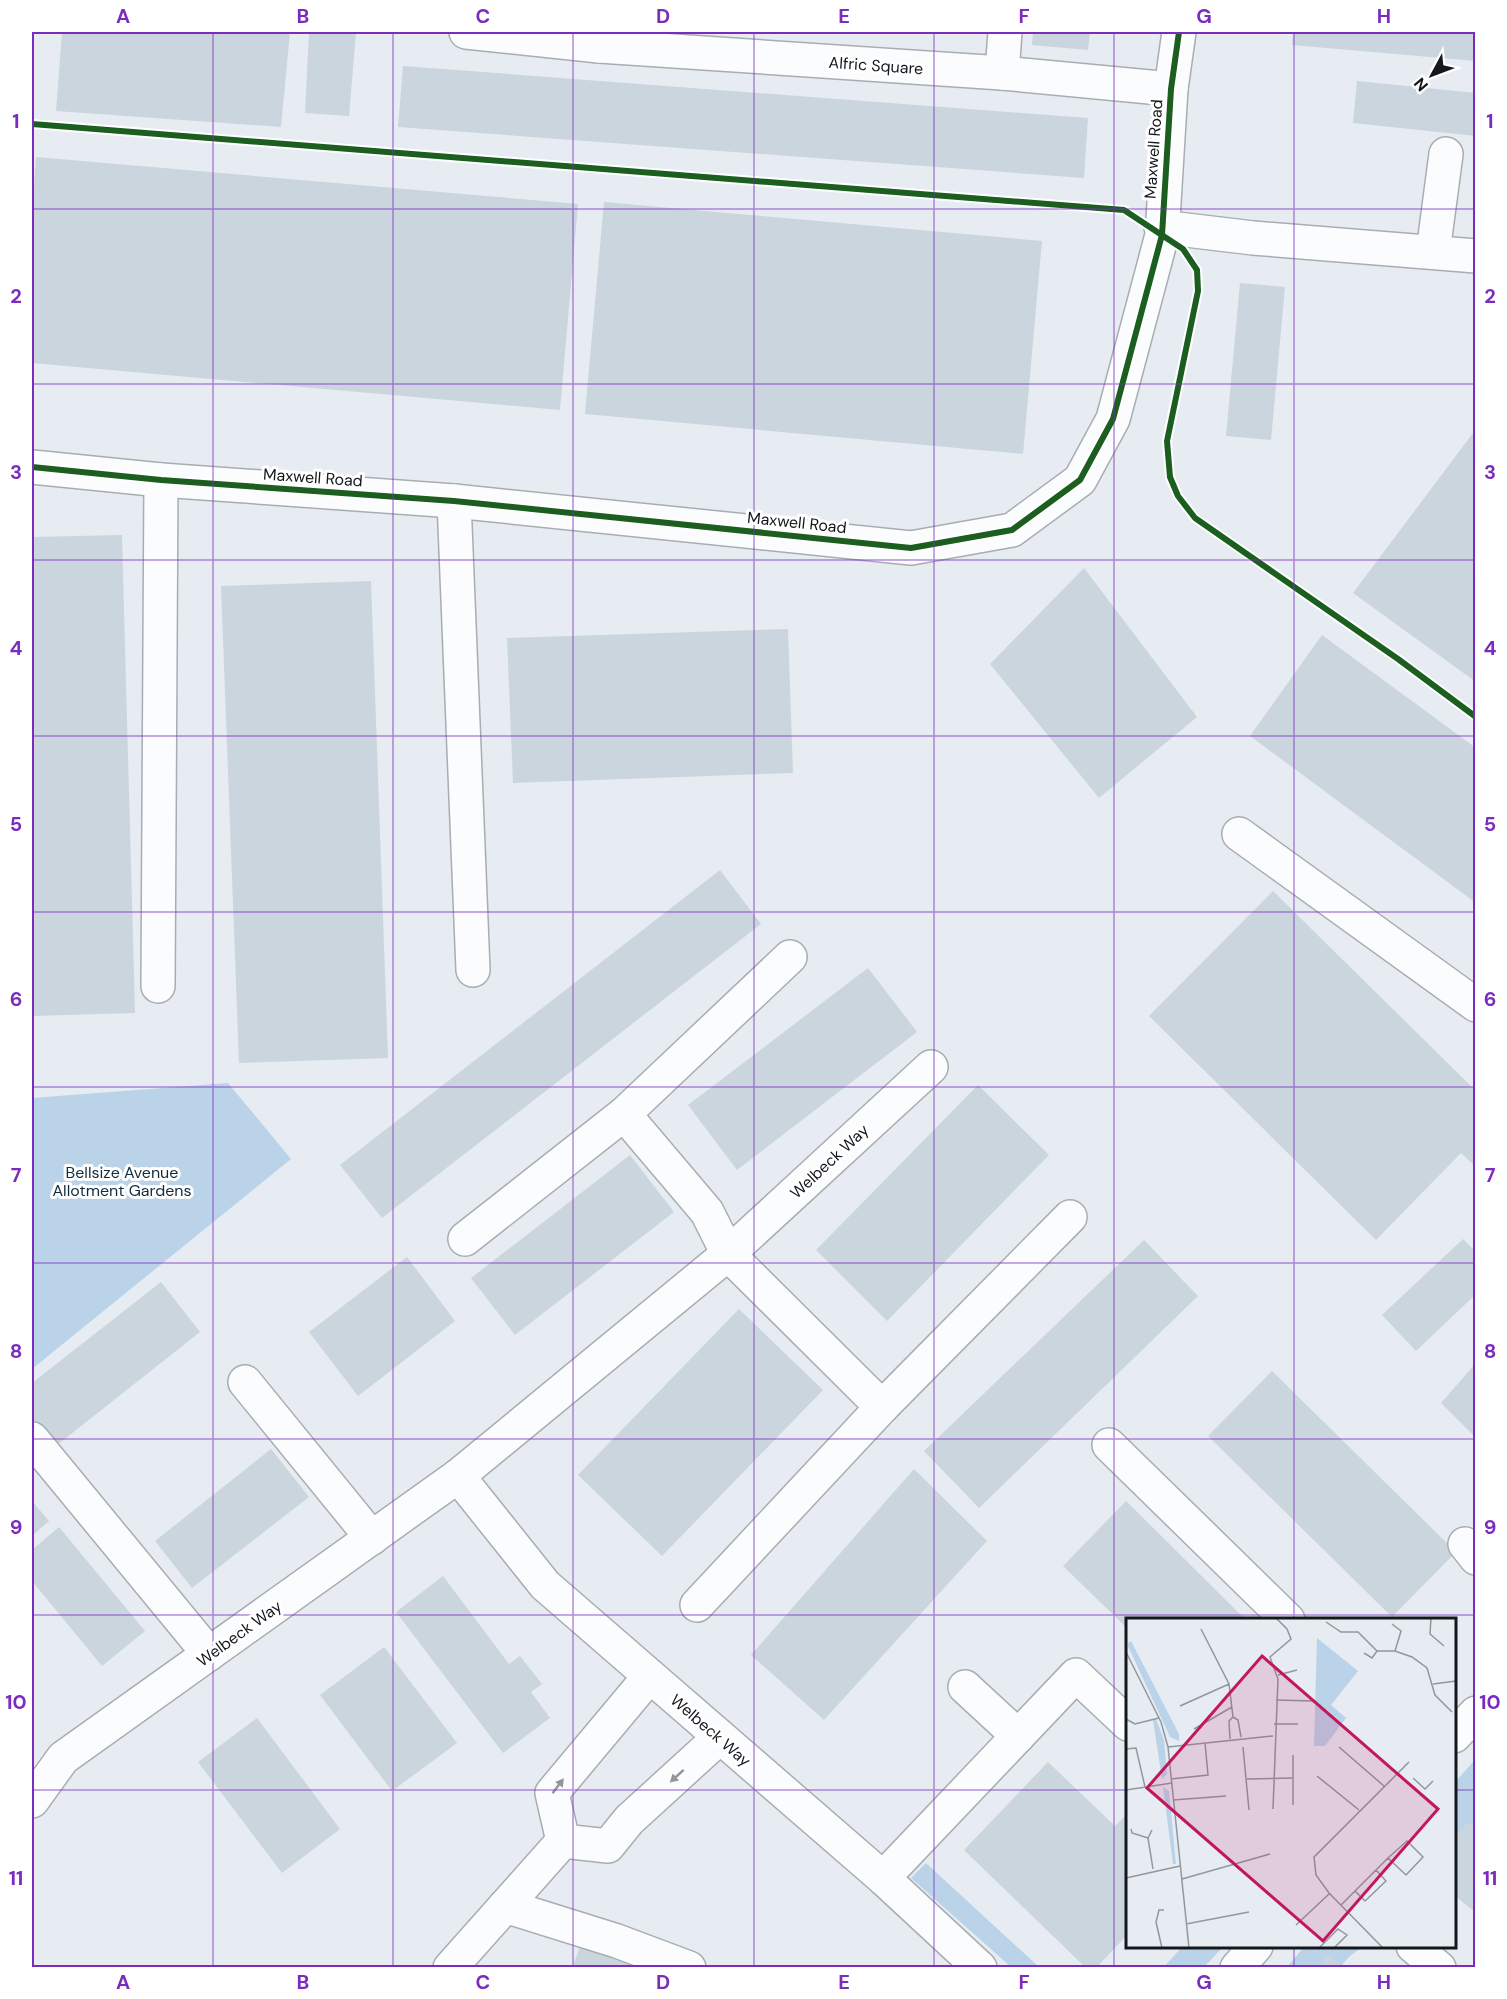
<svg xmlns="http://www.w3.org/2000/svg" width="1507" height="1999" font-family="'DM Sans',sans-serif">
<rect width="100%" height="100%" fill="#e6ecf2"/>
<g fill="#bad3e9">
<path d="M 228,1083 L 291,1159 L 32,1369 L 32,1098 Z"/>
<path d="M 1475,1760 L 1475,1823 L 1455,1846 L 1455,1782 Z"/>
<path d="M 926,1863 L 1039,1967 L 1011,1967 L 911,1878 Z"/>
<path d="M 1182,1947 L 1182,1946 L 1223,1947 L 1204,1967 L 1164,1967 Z"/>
<path d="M 1304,1947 L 1361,1946 L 1362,1947 L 1350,1956 L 1340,1967 L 1286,1968 Z"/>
</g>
<g fill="#cbd5de">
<path d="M 62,32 L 290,32 L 281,127 L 56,111 Z"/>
<path d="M 309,32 L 356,32 L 349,116 L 305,113 Z"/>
<path d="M 1033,32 L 1090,32 L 1088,50 L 1032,45 Z"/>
<path d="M 1293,32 L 1476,32 L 1476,61 L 1292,45 Z"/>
<path d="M 403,66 L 1088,118 L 1084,178 L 398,127 Z"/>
<path d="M 1357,81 L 1476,93 L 1476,136 L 1353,123 Z"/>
<path d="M 36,157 L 578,204 L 560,410 L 32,363 L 32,213 Z"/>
<path d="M 604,202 L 1042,241 L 1023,454 L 585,414 Z"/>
<path d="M 1240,283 L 1285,287 L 1271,440 L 1226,436 Z"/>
<path d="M 1476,429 L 1476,682 L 1353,593 Z"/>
<path d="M 122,535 L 135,1013 L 32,1016 L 32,537 Z"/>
<path d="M 1084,568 L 1197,717 L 1099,798 L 990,664 Z"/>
<path d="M 371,581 L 388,1058 L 239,1063 L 221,586 Z"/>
<path d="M 788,629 L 793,773 L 513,783 L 507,638 Z"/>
<path d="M 1322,635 L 1476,748 L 1476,903 L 1250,736 Z"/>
<path d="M 720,870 L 761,924 L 382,1218 L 340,1165 Z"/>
<path d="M 1273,891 L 1476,1091 L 1476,1167 L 1461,1153 L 1376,1240 L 1149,1016 Z"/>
<path d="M 868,968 L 917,1032 L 737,1170 L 688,1105 Z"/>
<path d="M 978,1085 L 1049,1155 L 887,1321 L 816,1250 Z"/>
<path d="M 630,1155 L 674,1212 L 515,1335 L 471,1278 Z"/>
<path d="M 1463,1239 L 1476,1252 L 1476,1294 L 1416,1351 L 1382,1315 Z"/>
<path d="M 1144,1240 L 1198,1296 L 979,1508 L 924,1451 Z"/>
<path d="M 407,1257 L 455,1321 L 358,1396 L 309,1332 Z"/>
<path d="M 161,1282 L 200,1332 L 52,1449 L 32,1423 L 32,1383 Z"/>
<path d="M 739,1309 L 823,1390 L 662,1556 L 578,1475 Z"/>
<path d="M 1476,1363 L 1476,1438 L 1441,1403 Z"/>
<path d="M 1272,1371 L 1456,1552 L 1392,1617 L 1208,1436 Z"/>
<path d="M 271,1449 L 309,1497 L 192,1588 L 155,1541 Z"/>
<path d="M 914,1469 L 987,1541 L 824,1720 L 751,1655 Z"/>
<path d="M 32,1501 L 49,1521 L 32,1536 Z"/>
<path d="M 1126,1501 L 1246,1620 L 1128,1620 L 1128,1629 L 1063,1566 Z"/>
<path d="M 59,1527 L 145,1631 L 102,1666 L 32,1581 L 32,1550 Z"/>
<path d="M 443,1576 L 509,1664 L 520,1656 L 542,1684 L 531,1692 L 550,1718 L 503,1753 L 396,1612 Z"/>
<path d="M 384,1647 L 457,1743 L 392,1791 L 320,1695 Z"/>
<path d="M 257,1718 L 340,1829 L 282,1873 L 198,1762 Z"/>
<path d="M 1048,1762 L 1115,1826 L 1128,1813 L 1128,1934 L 1096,1968 L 1086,1968 L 964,1850 Z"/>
<path d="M 1468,1822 L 1476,1828 L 1476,1913 L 1454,1895 L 1454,1838 Z"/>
<path d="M 582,1942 L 646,1968 L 572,1968 Z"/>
<path d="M 1328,1954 L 1345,1968 L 1316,1968 Z"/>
</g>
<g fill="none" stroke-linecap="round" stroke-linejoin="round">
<g stroke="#a8adb1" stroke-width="36">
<g id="minor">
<path d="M 466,32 L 599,46 L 600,32"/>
<path d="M 599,46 L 1002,73 L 1005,32"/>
<path d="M 1002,73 L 1171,89"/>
<path d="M 1161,227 L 1253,238 L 1476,256"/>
<path d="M 1433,252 L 1446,154"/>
<path d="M 32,467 L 161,480 L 454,501 L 911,548 L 1012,530 L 1080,480 L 1113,419 L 1162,235 L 1171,89 L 1179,32"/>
<path d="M 454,501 L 473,970"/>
<path d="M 1239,834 L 1476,1005"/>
<path d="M 158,986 L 161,480"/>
<path d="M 624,1114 L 707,1212 L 728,1254 L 882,1407"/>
<path d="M 465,1239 L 624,1114 L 790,957"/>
<path d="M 245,1382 L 372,1538"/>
<path d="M 32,1439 L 209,1654"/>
<path d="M 1109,1445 L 1288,1620"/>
<path d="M 458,1476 L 545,1585 L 883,1878 L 980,1968"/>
<path d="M 1465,1544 L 1476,1558"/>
<path d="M 697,1605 L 882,1407 L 1070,1217"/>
<path d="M 965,1687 L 1018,1736"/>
<path d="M 1454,1736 L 1476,1713"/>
<path d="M 32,1801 L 63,1758 L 458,1476 L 728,1254 L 931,1067"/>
<path d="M 563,1841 L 608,1846 L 629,1820 L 720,1737"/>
<path d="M 563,1841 L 552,1793 L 649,1677"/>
<path d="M 883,1878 L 1076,1675 L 1128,1724"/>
<path d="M 505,1906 L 617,1941 L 689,1968"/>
<path d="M 1413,1946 L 1439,1968"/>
<path d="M 450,1968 L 563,1841"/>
<path d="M 1237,1968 L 1256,1946"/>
</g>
</g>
<use href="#minor" stroke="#fbfcfd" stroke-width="33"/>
<g stroke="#fff" stroke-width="10">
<g id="cycleway">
<path d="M 32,124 L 1124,210 L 1183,249 L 1197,270 L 1198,291 L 1167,441 L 1170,477 L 1178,496 L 1195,518 L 1398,659 L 1476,717"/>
<path d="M 32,467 L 161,480 L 454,501 L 911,548 L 1012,530 L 1080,480 L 1113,419 L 1162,235 L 1171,89 L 1179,32"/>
</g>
</g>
<use href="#cycleway" stroke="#1b5e20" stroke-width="6"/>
</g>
<defs><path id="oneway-solid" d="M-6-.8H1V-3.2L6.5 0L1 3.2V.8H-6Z" transform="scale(1.5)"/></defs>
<g fill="#939598">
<use href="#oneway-solid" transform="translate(677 1776) rotate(138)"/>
<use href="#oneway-solid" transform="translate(558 1786) rotate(-53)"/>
</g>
<path fill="none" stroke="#7b2cbf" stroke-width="1.5" stroke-opacity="0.55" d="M 213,32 L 213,1968M 393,32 L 393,1968M 573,32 L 573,1968M 754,32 L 754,1968M 934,32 L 934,1968M 1114,32 L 1114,1968M 1294,32 L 1294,1620M 32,209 L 1476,209M 32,384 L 1476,384M 32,560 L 1476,560M 32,736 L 1476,736M 32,912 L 1476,912M 32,1087 L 1476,1087M 32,1263 L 1476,1263M 32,1439 L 1476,1439M 32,1615 L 1476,1615M 32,1790 L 1128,1790M 1454,1790 L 1476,1790M 1294,1946 L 1294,1968"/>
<g text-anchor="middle" stroke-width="6" stroke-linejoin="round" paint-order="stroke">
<g font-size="16" fill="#14181c" stroke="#fff">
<text transform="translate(876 65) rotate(4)" y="6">Alfric Square</text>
<text transform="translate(1153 149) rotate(-86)" y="6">Maxwell Road</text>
<text transform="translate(313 477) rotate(4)" y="6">Maxwell Road</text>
<text transform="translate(797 522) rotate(6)" y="6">Maxwell Road</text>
<text transform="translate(829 1161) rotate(-43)" y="6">Welbeck Way</text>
<text transform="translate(239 1633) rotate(-36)" y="6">Welbeck Way</text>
<text transform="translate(711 1730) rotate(41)" y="6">Welbeck Way</text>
</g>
<g font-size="16" fill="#112c41" stroke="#fff">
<text x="122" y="1178">Bellsize Avenue<tspan x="122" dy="18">Allotment Gardens</tspan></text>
</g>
</g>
<g transform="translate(1126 1618)">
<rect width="330" height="330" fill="#e6ecf2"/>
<path d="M 191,20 L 232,53 L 205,87 L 220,100 L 199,128 L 188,128 ZM 5,23 L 53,116 L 53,123 L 44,119 L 1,26 ZM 30,101 L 38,122 L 41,156 L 36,161 L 27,102 ZM 37,169 L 43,173 L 50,246 L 47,246 Z" fill="#bad3e9"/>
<path fill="none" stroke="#92979c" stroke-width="1.5" d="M 305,0 L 304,16 L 318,28M 200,4 L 215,14 L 232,14 L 251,33 L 269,33 L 286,39 L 301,50 L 309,77 L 326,94M 266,6 L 275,13 L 269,33M 75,11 L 103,66 L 107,99 L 103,103 L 104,121M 0,34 L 35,104 L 42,129 L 63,330M 238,35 L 246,40 L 251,33M 152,57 L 171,52M 307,66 L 330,63M 150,82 L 187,83M 54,88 L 103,66M 107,99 L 112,102 L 115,119M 0,101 L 9,106 L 33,100M 148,106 L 172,106M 68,111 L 106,89M 42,129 L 147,118M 117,129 L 123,192M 213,129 L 258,168M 0,131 L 10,130 L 19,169M 191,158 L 233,192M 287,160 L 299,171 L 307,163M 45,161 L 82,157 L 79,125M 121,161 L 166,160M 0,172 L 46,165M 47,182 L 100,178M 167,187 L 167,137M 147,191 L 152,61 L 144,39 L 165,21 L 161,11 L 150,0M 5,211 L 6,215 L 22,220M 26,212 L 22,220 L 27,251M 281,223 L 297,239 L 280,257 L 262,240 ZM 250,252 L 260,263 L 239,283 L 229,273 L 262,240M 0,260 L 54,248M 56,261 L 144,236M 215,287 L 229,273M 60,306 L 123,294M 170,307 L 203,276M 36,330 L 30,304 L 33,292 L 38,292M 193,330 L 212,311 L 221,317 L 208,330M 257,330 L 203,275 L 190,257 L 188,239 L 283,144"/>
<path fill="#c2185b" fill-opacity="0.15" stroke="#c2185b" stroke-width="3" d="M 136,38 L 312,191 L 197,323 L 21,170 Z"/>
<rect width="330" height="330" fill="none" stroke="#14181c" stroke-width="3"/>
</g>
<rect width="1507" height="1999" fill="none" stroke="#ffffff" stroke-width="66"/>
<g transform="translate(1432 75) rotate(229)" stroke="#ffffff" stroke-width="4.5" paint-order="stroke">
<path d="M0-4.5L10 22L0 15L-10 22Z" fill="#14181c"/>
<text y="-9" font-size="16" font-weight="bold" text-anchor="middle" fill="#14181c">N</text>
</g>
<rect x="33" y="33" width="1441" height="1933" fill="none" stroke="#7b2cbf" stroke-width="2"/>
<g font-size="20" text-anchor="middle" font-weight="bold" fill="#7b2cbf">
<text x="123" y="23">A</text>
<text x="303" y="23">B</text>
<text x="483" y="23">C</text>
<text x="663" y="23">D</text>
<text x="844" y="23">E</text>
<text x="1024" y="23">F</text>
<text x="1204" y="23">G</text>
<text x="1384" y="23">H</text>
<text x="16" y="128">1</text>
<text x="1490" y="128">1</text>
<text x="16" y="303">2</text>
<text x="1490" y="303">2</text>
<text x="16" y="479">3</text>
<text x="1490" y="479">3</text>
<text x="16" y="655">4</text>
<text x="1490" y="655">4</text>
<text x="16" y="831">5</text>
<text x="1490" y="831">5</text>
<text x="16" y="1006">6</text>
<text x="1490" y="1006">6</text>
<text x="16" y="1182">7</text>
<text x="1490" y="1182">7</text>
<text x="16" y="1358">8</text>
<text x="1490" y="1358">8</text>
<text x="16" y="1534">9</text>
<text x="1490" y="1534">9</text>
<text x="16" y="1709">10</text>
<text x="1490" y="1709">10</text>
<text x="16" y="1885">11</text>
<text x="1490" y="1885">11</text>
<text x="123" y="1989">A</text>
<text x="303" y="1989">B</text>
<text x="483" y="1989">C</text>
<text x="663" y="1989">D</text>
<text x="844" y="1989">E</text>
<text x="1024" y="1989">F</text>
<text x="1204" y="1989">G</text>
<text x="1384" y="1989">H</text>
</g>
</svg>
